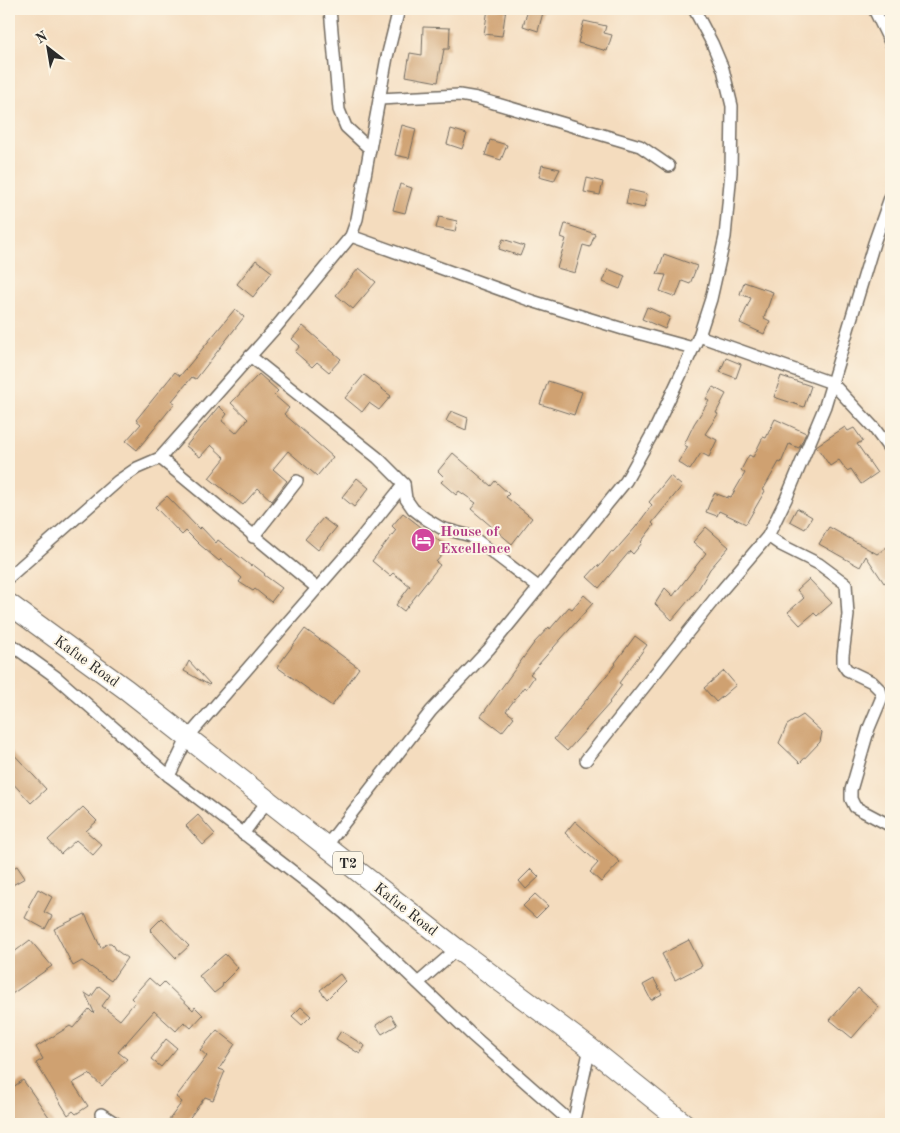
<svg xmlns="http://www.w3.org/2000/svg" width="900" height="1133" font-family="'Old Standard TT',serif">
<rect width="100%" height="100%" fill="#fcf5e5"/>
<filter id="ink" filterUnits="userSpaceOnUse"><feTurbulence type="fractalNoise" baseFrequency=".02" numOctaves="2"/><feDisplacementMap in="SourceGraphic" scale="10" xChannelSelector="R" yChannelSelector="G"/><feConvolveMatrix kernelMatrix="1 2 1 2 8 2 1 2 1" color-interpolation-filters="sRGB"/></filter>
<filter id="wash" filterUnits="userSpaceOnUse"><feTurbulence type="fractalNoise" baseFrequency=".0096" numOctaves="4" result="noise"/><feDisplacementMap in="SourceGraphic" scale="20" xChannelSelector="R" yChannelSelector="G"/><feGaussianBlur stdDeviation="1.12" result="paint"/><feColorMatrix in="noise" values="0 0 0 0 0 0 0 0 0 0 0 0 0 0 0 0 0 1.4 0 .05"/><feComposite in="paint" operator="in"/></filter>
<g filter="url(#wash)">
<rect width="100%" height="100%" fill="#f4dcbe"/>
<g id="blocks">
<g fill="#cfa171">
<path d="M 488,9 L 506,9 L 502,36 L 484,34 Z"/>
<path d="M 528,9 L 544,9 L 538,31 L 523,26 Z"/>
<path d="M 584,21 L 606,26 L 604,33 L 612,35 L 607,51 L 578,43 Z"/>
<path d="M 423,27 L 450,28 L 449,49 L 444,49 L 438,82 L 406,76 L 410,53 L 422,55 Z"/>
<path d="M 402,125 L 416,129 L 409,158 L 395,155 Z"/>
<path d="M 451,129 L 467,134 L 462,149 L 447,144 Z"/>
<path d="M 490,140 L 507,145 L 501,160 L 485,155 Z"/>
<path d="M 542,165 L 560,169 L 554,181 L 539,177 Z"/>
<path d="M 587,178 L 603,182 L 600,195 L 584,192 Z"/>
<path d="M 400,184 L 412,188 L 405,213 L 393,210 Z"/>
<path d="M 629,190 L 647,194 L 644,208 L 626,204 Z"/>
<path d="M 439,217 L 457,221 L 455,232 L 436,228 Z"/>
<path d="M 565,224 L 595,234 L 590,247 L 583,245 L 575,273 L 557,268 L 566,239 L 561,237 Z"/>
<path d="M 503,239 L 524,246 L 520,256 L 499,249 Z"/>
<path d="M 664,254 L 697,266 L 690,284 L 682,281 L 676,297 L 660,291 L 666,275 L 657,274 Z"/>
<path d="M 256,260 L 272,272 L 253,297 L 237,284 Z"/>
<path d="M 359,268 L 376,282 L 353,309 L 336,295 Z"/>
<path d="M 608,269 L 625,276 L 620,289 L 603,282 Z"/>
<path d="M 744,282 L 773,292 L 764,318 L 770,321 L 764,334 L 740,323 L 751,298 L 740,294 Z"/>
<path d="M 647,307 L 670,317 L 665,329 L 642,319 Z"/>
<path d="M 235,309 L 244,317 L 196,379 L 192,377 L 172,401 L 175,403 L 137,450 L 126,441 L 141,424 L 136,420 L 175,372 L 180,376 Z"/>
<path d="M 303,326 L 341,359 L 329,372 L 317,362 L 312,367 L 295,352 L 300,346 L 292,339 Z"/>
<path d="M 726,358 L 741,364 L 736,378 L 720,372 Z"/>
<path d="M 259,374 L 278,391 L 274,395 L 289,408 L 284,414 L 333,457 L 317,476 L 288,451 L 273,469 L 287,481 L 272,501 L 258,488 L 243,505 L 209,478 L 225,458 L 211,445 L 200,457 L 186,446 L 219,406 L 227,414 L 222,421 L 236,433 L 248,419 L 231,403 Z"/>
<path d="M 364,375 L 391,396 L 379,410 L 369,403 L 362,412 L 345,398 Z"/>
<path d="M 781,376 L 811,386 L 804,407 L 774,397 Z"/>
<path d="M 548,381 L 582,392 L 574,415 L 540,404 Z"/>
<path d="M 713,387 L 726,394 L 716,413 L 718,414 L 705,434 L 717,440 L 709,457 L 701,453 L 690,470 L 678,462 L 688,447 L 684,445 L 694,424 L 709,401 L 706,399 Z"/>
<path d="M 451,411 L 468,418 L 466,430 L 446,421 Z"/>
<path d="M 775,419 L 806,433 L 799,448 L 789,444 L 781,463 L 779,462 L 763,490 L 765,491 L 746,524 L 719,511 L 717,516 L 706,512 L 714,493 L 728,498 L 728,496 L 731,497 L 745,473 L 741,470 L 749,455 L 753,457 L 763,437 L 766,438 Z"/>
<path d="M 845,427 L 848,431 L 854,428 L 863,441 L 857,444 L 877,473 L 861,484 L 851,469 L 847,471 L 839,460 L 830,466 L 816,446 Z"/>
<path d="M 453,453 L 491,486 L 495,481 L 509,494 L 506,497 L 532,518 L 512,544 L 471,509 L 476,503 L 459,491 L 456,495 L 441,482 L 445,478 L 438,471 Z"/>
<path d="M 670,476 L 682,486 L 652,523 L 654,525 L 641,542 L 642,543 L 633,554 L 630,551 L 599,588 L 587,577 L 598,565 L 599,567 L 611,552 L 613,553 L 635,528 L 652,505 L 649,502 Z"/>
<path d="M 357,478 L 369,488 L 354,507 L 342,497 Z"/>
<path d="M 167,496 L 199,529 L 201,527 L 216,543 L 218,540 L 251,566 L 252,564 L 265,574 L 264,575 L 282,588 L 271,602 L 255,589 L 253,591 L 239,582 L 242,578 L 221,559 L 219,561 L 199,544 L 186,531 L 182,535 L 155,507 Z"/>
<path d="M 797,508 L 812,517 L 805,529 L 790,521 Z"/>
<path d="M 403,513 L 448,548 L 436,562 L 440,565 L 404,611 L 396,605 L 410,586 L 393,573 L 390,576 L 372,561 L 396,530 L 392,526 Z"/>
<path d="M 323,518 L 336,528 L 318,550 L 305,539 Z"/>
<path d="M 706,527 L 729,547 L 710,569 L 699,588 L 672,620 L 655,604 L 665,588 L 673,596 L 706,553 L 693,542 Z"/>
<path d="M 829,527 L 877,554 L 887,547 L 891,554 L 891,578 L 884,583 L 866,556 L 860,567 L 819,544 Z"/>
<path d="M 809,579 L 832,603 L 817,616 L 814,613 L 800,625 L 788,612 L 804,598 L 797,590 Z"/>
<path d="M 584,595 L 593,603 L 530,674 L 534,677 L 526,689 L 524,687 L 506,711 L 514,717 L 502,732 L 481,716 L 534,643 L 549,627 L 550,629 L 569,607 L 572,609 Z"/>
<path d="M 305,629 L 359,668 L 332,706 L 277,667 Z"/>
<path d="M 635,636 L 647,645 L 619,683 L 622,685 L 609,702 L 610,703 L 567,751 L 554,739 L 616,664 L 615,663 Z"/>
<path d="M 189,661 L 210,684 L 209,685 L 184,671 Z"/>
<path d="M 724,671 L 736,685 L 716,702 L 704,688 Z"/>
<path d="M 803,715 L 822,732 L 820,742 L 800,763 L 779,743 L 787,725 Z"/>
<path d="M 9,749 L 46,789 L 31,803 L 9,779 Z"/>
<path d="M 83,807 L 97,821 L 86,831 L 102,845 L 93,855 L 76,840 L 61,854 L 48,840 Z"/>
<path d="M 198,815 L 215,834 L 203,845 L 186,826 Z"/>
<path d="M 575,821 L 620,862 L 601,882 L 590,872 L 598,863 L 565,833 Z"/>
<path d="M 17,866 L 25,878 L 9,887 L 9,870 Z"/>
<path d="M 531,869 L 539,877 L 526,889 L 519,881 Z"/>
<path d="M 38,889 L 52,897 L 44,912 L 52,916 L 45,929 L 25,918 L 30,908 L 28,907 Z"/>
<path d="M 535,894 L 548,906 L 536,918 L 523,906 Z"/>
<path d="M 85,914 L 101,948 L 108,943 L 111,943 L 114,946 L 116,950 L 127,958 L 111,981 L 82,961 L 73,966 L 54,929 Z"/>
<path d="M 162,918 L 189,946 L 176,958 L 150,930 Z"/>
<path d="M 30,940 L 52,966 L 9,996 L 9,956 Z"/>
<path d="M 689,940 L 702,966 L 675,980 L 662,954 Z"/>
<path d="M 225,954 L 238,968 L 223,983 L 222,987 L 214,993 L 199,976 Z"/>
<path d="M 340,974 L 345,981 L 327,999 L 320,990 Z"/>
<path d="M 149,978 L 159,987 L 164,982 L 193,1010 L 195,1007 L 203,1015 L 191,1028 L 184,1022 L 176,1031 L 154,1011 L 118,1052 L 127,1059 L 102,1086 L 89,1074 L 73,1083 L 88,1106 L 76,1114 L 73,1111 L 68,1115 L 36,1063 L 43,1059 L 36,1047 L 70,1026 L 73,1028 L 89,1009 L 93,1013 L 94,1012 L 85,993 L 91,997 L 99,986 L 110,995 L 102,1006 L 120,1020 L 135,1002 L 131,998 Z"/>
<path d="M 654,979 L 662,994 L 651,1000 L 643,985 Z"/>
<path d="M 858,988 L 879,1007 L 852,1038 L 830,1020 Z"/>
<path d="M 301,1007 L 311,1016 L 302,1025 L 292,1016 Z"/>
<path d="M 391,1015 L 397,1025 L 382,1034 L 376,1025 Z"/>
<path d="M 217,1030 L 235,1044 L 219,1069 L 225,1071 L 213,1100 L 205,1097 L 185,1124 L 166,1124 L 182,1102 L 176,1097 L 207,1056 L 200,1050 Z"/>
<path d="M 341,1031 L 365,1046 L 360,1054 L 336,1039 Z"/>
<path d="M 166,1039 L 177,1048 L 161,1067 L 151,1059 Z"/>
<path d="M 23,1080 L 54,1124 L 9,1124 L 9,1090 Z"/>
</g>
</g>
</g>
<g filter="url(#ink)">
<use href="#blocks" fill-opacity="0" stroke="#71695e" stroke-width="1"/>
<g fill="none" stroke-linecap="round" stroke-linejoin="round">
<g stroke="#71695e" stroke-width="14">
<g id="street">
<path d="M 330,9 L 339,110 L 346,127 L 370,149"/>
<path d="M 874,9 L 891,44"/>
<path d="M 379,99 L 459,95 L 477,98 L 640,146 L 669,166"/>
<path d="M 351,236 L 532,301 L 623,329 L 693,348"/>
<path d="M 699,336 L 832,383 L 874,428 L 891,451"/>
<path d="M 250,356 L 378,458 L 404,484 L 406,499 L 413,509 L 426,519 L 441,528 L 471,536 L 538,587"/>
<path d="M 160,458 L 317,588"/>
<path d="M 768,536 L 781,545 L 819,564 L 846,584 L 848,615 L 843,655 L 843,664 L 847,670 L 872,682 L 880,690 L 882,697 L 869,728 L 851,790 L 851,799 L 855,807 L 891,826"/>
<path d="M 253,537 L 297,481"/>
<path d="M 9,577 L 118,481 L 137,468 L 160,458 L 277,326 L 351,236 L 357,219 L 387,57 L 399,9"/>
<path d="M 9,643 L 56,677 L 169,776 L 188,737 L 360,539 L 404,484"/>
<path d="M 586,760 L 716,597 L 768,536 L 786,499 L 825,406 L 874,243 L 891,195"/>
<path d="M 169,776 L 313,887 L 349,917 L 472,1035 L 573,1124"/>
<path d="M 243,834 L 268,800"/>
<path d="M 327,845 L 431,711 L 489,649 L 626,481 L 656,427 L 699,336 L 711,299 L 725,237 L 731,172 L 732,106 L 723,69 L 712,43 L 694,9"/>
<path d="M 418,983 L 457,949"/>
<path d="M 101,1114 L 117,1124"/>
<path d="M 573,1124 L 590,1048"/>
</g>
</g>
<g stroke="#71695e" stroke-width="22">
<path id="highway" d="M 9,604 L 127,690 L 457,949 L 590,1048 L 685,1124"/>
</g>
<use href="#street" stroke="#fff" stroke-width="11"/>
<use href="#highway" stroke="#fff" stroke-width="20"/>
</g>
</g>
<defs>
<g id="hotel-disc" transform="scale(1.25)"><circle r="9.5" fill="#d1479c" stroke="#fcf5e5"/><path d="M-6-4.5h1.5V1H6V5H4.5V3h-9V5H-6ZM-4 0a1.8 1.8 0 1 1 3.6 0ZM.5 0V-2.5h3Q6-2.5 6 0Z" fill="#fff"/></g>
</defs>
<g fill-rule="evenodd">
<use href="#hotel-disc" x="423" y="540"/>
</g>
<g text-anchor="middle" stroke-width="4" stroke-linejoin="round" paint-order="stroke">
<rect fill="#fcf5e5" stroke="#6a6863" stroke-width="1" x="333" y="851.5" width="30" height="23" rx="4"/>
<g font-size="14" font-weight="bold" fill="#2b2b2b">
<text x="348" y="868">T2</text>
</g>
<g font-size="15" font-weight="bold" fill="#b23c85" stroke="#fcf5e5" text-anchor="start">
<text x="440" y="536">House of<tspan x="440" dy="17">Excellence</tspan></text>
</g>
<g font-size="15" fill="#2b2b2b" stroke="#fcf5e5">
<text transform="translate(87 661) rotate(36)" y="5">Kafue Road</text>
<text transform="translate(406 909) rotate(38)" y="5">Kafue Road</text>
</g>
</g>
<rect width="900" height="1133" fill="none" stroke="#fcf5e5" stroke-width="30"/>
<g transform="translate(48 48) rotate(329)" stroke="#fcf5e5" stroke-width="4" paint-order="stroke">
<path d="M0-4L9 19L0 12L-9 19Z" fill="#2b2b2b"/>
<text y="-8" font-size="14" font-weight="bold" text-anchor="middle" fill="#2b2b2b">N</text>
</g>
</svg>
